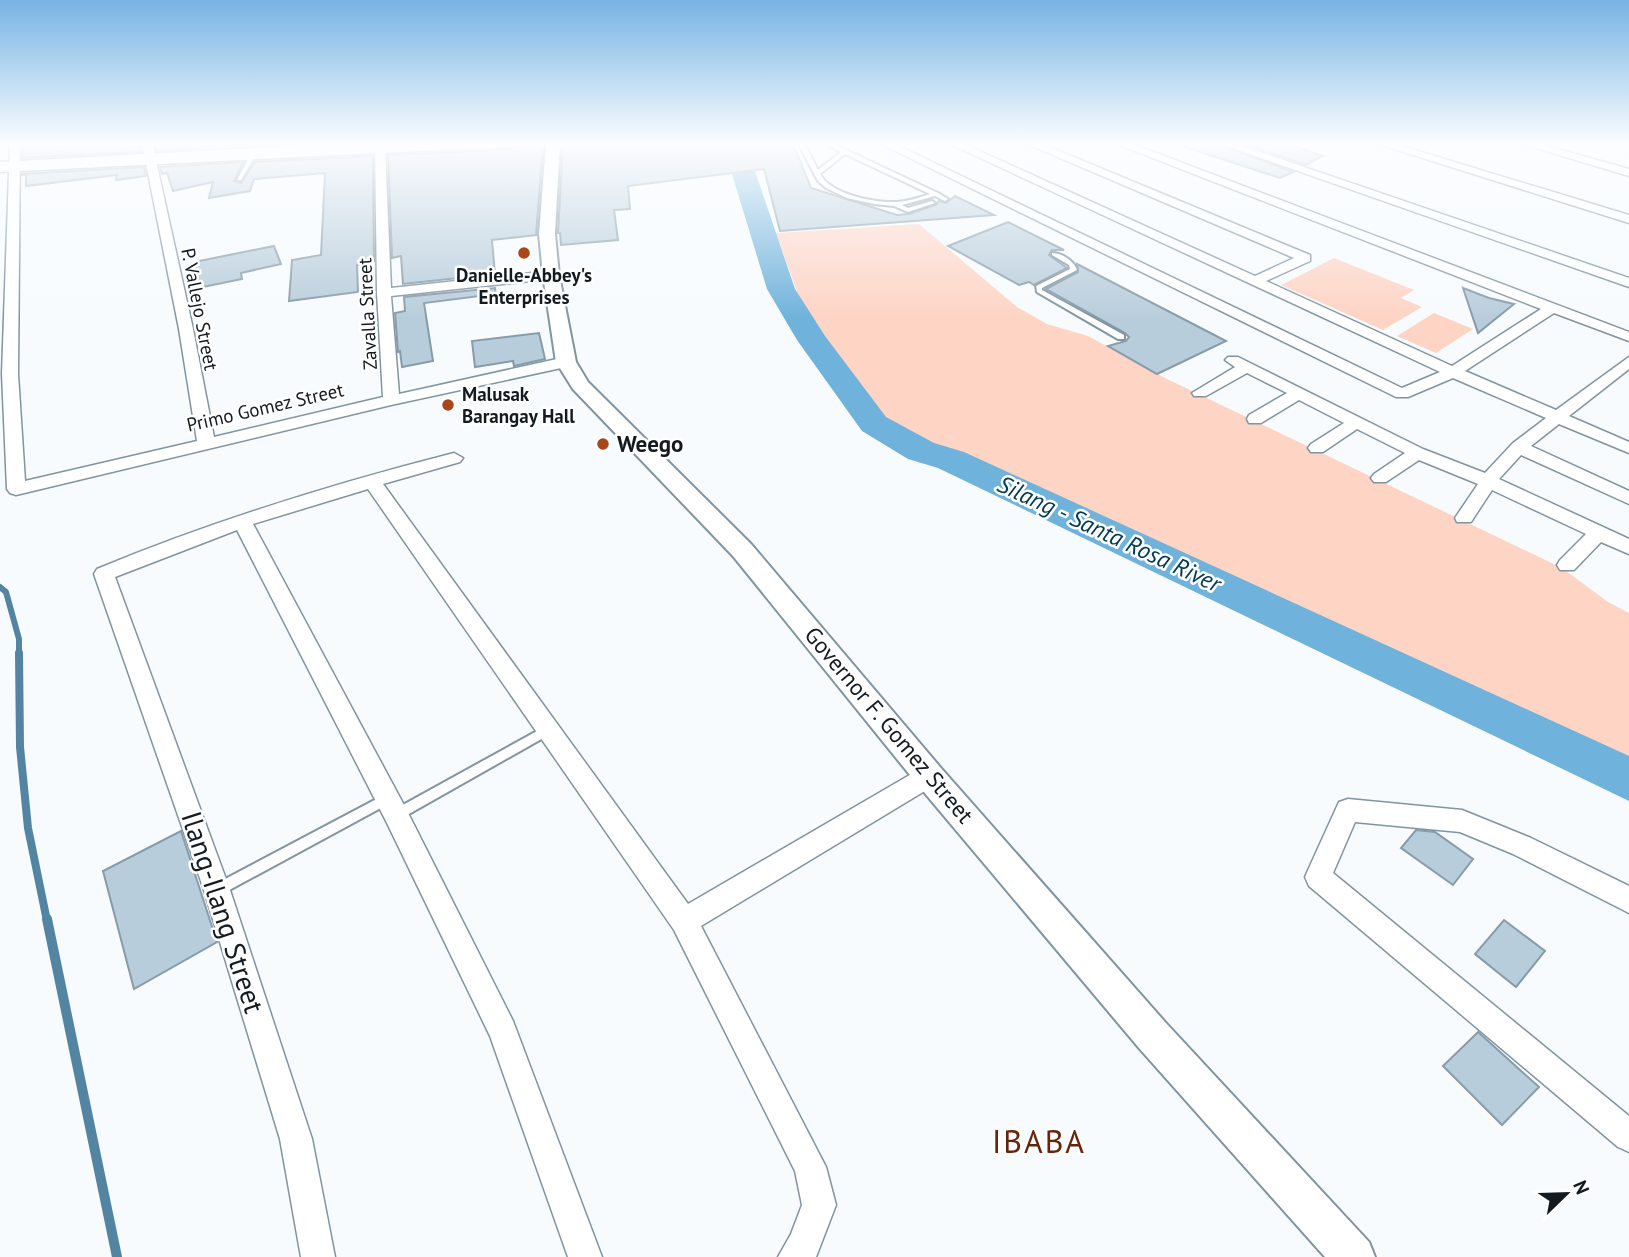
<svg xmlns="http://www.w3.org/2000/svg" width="1629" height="1257" font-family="'PT Sans',sans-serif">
<rect width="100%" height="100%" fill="#f7fbfe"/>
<g fill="#fed4c4">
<path d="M 919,224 L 1017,307 L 1047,324 L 1088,336 L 1167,379 L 1562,568 L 1608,602 L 1629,613 L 1629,769 L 1262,601 L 1002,477 L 968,457 L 927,442 L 885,421 L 842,363 L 810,328 L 776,233 Z"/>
<path d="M 1334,258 L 1414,290 L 1401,298 L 1422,307 L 1383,330 L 1281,285 Z"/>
<path d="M 1434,313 L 1473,329 L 1436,353 L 1397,336 Z"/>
</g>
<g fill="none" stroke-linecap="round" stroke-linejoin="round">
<path stroke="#5385a3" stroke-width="6" d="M 0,587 L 6,592 L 19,639 L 19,654"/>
<path stroke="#5385a3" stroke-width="8" d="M 19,653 L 20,747 L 28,828 L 47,921"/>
<path stroke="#5385a3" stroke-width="10" d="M 47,919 L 117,1257"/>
<path fill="#6fb2db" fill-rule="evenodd" d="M 728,143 L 750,143 L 756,174 L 795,289 L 825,336 L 886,417 L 934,443 L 964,452 L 1629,756 L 1629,801 L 938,468 L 908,459 L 862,431 L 797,340 L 767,289 L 732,174 Z"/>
</g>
<g fill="#b8cddb" stroke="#879ba8" stroke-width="2">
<path d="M 24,143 L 56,143 L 58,147 L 89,143 L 139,143 L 141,152 L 22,158 Z"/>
<path d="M 155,143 L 270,143 L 156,151 Z"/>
<path d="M 543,143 L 536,235 L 492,240 L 495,274 L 403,284 L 401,256 L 392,258 L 388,155 L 480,151 Z"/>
<path d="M 563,143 L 793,143 L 811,188 L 897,215 L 909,214 L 936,205 L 939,201 L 946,203 L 955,196 L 994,215 L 780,231 L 764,169 L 628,186 L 630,209 L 614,210 L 618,240 L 561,245 L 560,233 L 558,233 Z"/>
<path d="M 1186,143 L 1216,143 L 1293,172 L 1280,178 L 1185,147 Z"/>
<path d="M 1243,143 L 1285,143 L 1323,156 L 1306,165 Z"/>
<path d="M 373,156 L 374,261 L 357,265 L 358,292 L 289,301 L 292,260 L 321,255 L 325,173 L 254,179 L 250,191 L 209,198 L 213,182 L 173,191 L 167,173 L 162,174 L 160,167 L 243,162 L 234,181 L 241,183 L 255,162 Z"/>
<path d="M 144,167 L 146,176 L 116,180 L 117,175 L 26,186 L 26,174 L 22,175 L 22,174 Z"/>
<path d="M 1008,222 L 1064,250 L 1052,250 L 1049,255 L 1067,268 L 1034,285 L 1029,282 L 1019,285 L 948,246 Z"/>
<path d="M 274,246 L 281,264 L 241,273 L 242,279 L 198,288 L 194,262 Z"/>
<path d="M 1077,264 L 1226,341 L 1157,374 L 1108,346 L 1126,341 L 1129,337 L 1125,333 L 1046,289 L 1078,272 Z"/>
<path d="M 495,288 L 496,294 L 424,303 L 433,361 L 402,367 L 400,351 L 398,352 L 395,313 L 405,311 L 404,297 Z"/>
<path d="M 1463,288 L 1489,298 L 1514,304 L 1478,333 Z"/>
<path d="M 539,333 L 545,359 L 514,366 L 513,361 L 475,367 L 472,341 Z"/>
<path d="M 1416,830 L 1435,832 L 1473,859 L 1453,885 L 1401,848 Z"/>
<path d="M 181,831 L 217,942 L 134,989 L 103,871 Z"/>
<path d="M 1504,920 L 1545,951 L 1516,987 L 1475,954 Z"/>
<path d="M 1478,1032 L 1539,1087 L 1502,1125 L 1443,1066 Z"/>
</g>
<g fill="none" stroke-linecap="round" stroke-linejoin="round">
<g stroke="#8094a2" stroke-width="4">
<g id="service">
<path d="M 798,143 L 804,143 L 818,170 L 841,152 L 824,143 L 831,143 L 938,193 L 948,199 L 945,201 L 935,196 L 902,205 L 908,208 L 932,201 L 935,203 L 908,212 L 894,206 L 874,204 L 847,198 L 826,188 L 818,181 ZM 845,154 L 930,194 C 919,198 908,201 897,202 C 875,203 831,195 820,174 Z"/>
<path d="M 252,152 L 257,153 L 241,180 L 237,180 Z"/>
<path d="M 1052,253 C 1062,253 1074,261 1077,270 L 1042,288 L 1042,290 L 1124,335 L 1124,339 L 1118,339 L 1037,292 L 1036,286 L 1070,269 L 1069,265 L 1052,255 Z"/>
<path d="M 548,725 L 552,727 L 554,730 L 552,733 L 400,819 L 396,821 L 392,819 L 390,815 L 392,811 Z"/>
<path d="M 386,794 L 390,795 L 392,799 L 390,803 L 222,894 L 217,896 L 212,894 L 210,890 L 212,886 Z"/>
</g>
</g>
<g stroke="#8094a2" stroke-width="3">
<g id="minor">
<path d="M 10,143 L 20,143 L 18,374 L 25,481 L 197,441 L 179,329 L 142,143 L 152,143 L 193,329 L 214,437 L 383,397 L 377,293 L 375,147 L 380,144 L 385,147 L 391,288 L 551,271 L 558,275 L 551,279 L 391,296 L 399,394 L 566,357 L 574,362 L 566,367 L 391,405 L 16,495 L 10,493 L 7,489 L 2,374 Z"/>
<path d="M 879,143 L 893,143 L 1402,388 L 1440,372 L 948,143 L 962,143 L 1255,276 L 1294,258 L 1025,143 L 1040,143 L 1310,255 L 1310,261 L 1266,281 L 1452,366 L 1541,309 L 1114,143 L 1130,143 L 1629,332 L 1629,341 L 1554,313 L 1465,371 L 1556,410 L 1629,357 L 1629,369 L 1569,416 L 1629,442 L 1629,453 L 1559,424 L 1531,446 L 1629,491 L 1629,504 L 1521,455 L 1499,479 L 1629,539 L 1629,554 L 1601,542 L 1574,570 L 1560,570 L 1557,565 L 1560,560 L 1586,534 L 1492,490 L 1471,522 L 1457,522 L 1455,518 L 1478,484 L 1419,460 L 1386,482 L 1374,482 L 1371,478 L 1374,474 L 1405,453 L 1357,429 L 1323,452 L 1311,452 L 1308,448 L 1311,444 L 1344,423 L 1299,400 L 1261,423 L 1249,423 L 1247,419 L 1249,415 L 1287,393 L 1247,373 L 1206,396 L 1194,396 L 1192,393 L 1235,367 L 1225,360 L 1228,357 L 1238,357 L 1423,449 L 1485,473 L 1513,443 L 1546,418 L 1453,378 L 1408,397 L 1396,397 Z"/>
<path d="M 1218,143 L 1234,143 L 1629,278 L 1629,287 Z"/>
<path d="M 1375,143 L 1392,143 L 1629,215 L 1629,223 Z"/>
<path d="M 1519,143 L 1537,143 L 1629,169 L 1629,176 Z"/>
<path d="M 454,453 L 463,458 L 460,462 L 383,484 L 688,904 L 920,769 L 929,766 L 938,769 L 941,776 L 938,783 L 701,926 L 826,1167 L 836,1205 L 816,1257 L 778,1257 L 791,1234 L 802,1205 L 795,1171 L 674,930 L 368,489 L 253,524 L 405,807 L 513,1021 L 602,1257 L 568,1257 L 490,1036 L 387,823 L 237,530 L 115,577 L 230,890 L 312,1139 L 335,1257 L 301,1257 L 280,1139 L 204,890 L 94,574 L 97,569 C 213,521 333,484 454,453 Z"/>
<path d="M 1348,799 L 1462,810 L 1531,838 L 1629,886 L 1629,913 L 1513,854 L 1460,832 L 1355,822 L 1333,873 L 1629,1116 L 1629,1152 L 1618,1147 L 1309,886 L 1305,877 L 1309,868 L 1339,802 Z"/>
</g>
</g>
<g stroke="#8094a2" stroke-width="4">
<path id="tertiary" d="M 546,143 L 560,143 L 555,234 L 559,275 L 576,362 L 588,382 L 751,544 L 940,767 L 1165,1022 L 1369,1242 L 1375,1257 L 1325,1257 L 1139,1048 L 918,785 L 733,556 L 573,389 L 556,362 L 543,275 L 539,234 Z"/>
</g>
<g stroke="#8094a2" stroke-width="3">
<path id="secondary" d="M 487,143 L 480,148 L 0,172 L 0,162 L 324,144 Z"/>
</g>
<use href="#service" fill="#fff" fill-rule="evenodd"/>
<use href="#minor" fill="#fff" fill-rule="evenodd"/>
<use href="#tertiary" fill="#fff" fill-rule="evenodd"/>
<use href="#secondary" fill="#fff" fill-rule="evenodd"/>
</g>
<linearGradient id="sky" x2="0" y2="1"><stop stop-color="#77b3e3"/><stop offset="0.45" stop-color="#fbfdff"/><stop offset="1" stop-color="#fbfdff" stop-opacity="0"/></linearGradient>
<rect width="1629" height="319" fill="url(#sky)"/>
<g fill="#ab451a" stroke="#fff" stroke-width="2.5">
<circle cx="524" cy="253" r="7"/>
<circle cx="448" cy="405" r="7"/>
<circle cx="603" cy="444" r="7"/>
</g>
<g text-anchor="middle" stroke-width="5" stroke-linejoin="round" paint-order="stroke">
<g font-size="19" font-weight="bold" fill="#131b20" stroke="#fff">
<text x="524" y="282">Danielle-Abbey's<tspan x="524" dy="22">Enterprises</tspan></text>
<text x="462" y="401" text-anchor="start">Malusak<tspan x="462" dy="22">Barangay Hall</tspan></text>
</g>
<g font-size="19" fill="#131b20" stroke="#fff">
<text transform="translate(200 309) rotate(79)" y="7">P. Vallejo Street</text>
<text transform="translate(367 314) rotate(-93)" y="7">Zavalla Street</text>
<text transform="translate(265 407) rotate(-13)" y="7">Primo Gomez Street</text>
</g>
<g font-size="23" font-weight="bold" fill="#131b20" stroke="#fff" text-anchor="start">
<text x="617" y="452">Weego</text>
</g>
<g font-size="23" fill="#131b20" stroke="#fff">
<text transform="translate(889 725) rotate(50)" y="8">Governor F. Gomez Street</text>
</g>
<g font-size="24" font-style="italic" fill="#003a55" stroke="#fff">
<text transform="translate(1109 534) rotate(25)" y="8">Silang - Santa Rosa River</text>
</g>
<g font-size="28" fill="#131b20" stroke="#fff">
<text transform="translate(223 912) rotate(72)" y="10">Ilang-Ilang Street</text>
</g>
<g font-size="32" letter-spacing="2" fill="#66250a" stroke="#fff">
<text x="1039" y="1153">IBABA</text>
</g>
</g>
<g transform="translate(1566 1194) rotate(67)" stroke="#ffffff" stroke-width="5" paint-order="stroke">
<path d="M0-5L12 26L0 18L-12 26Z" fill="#131b20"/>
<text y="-10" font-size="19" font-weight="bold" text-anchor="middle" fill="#131b20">N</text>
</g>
</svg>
